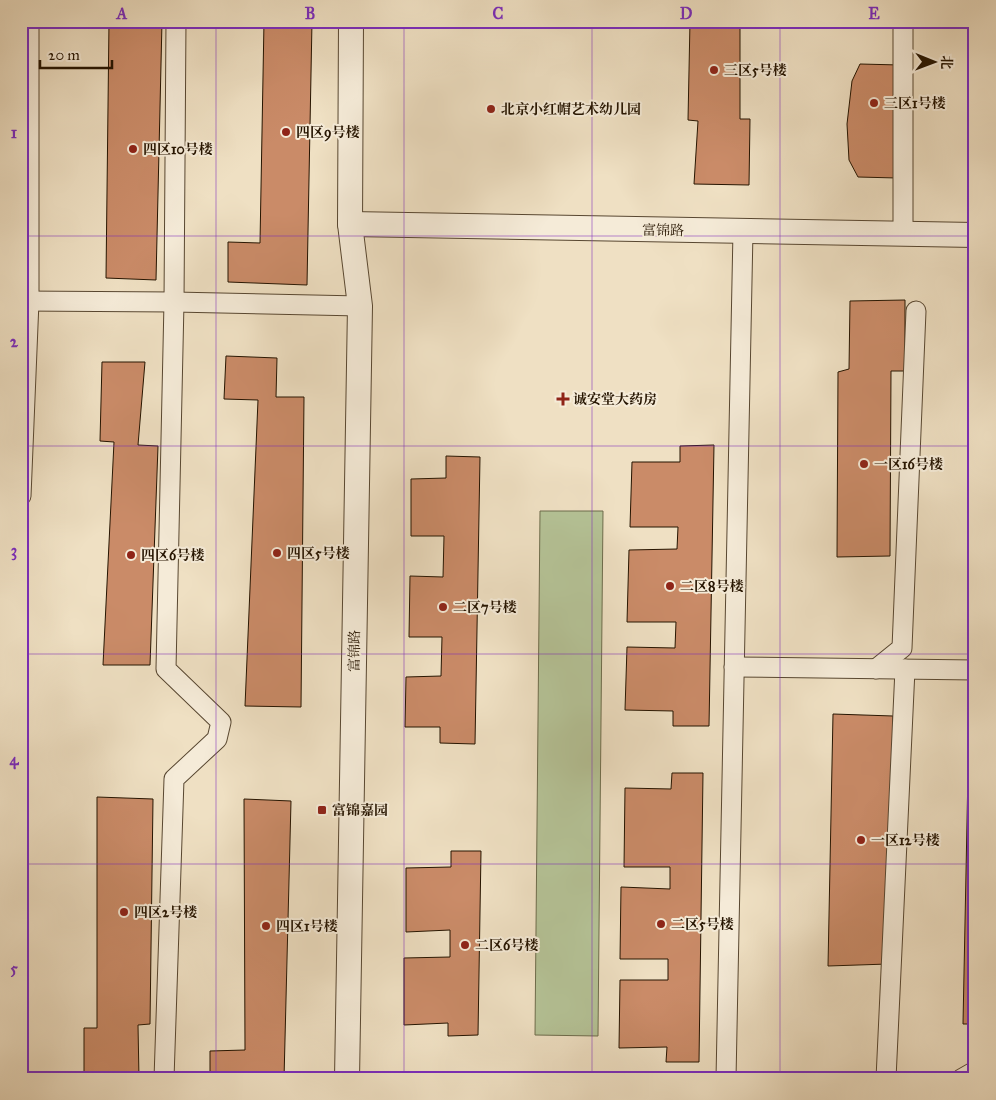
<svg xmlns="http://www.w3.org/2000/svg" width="996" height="1100" font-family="'IM FELL Great Primer','Noto Serif SC',serif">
<rect width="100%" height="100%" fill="#efe0c3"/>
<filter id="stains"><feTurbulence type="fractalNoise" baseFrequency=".004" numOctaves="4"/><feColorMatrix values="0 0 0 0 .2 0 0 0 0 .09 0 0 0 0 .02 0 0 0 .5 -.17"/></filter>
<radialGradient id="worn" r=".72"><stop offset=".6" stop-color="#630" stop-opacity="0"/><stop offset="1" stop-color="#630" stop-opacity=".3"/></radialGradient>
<path fill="#b5c397" stroke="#6d6c4c" d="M 540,511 L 603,511 L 598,1036 L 535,1035 Z"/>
<g fill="#ca8b68" stroke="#251400">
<path d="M 109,21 L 162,21 L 156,280 L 106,278 Z"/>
<path d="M 264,21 L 312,21 L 307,285 L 228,282 L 228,242 L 260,243 Z"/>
<path d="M 690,21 L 740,21 L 740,119 L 750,119 L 749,185 L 694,184 L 698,121 L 688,120 Z"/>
<path d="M 860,64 L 900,65 L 897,178 L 858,177 L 849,160 L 847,124 L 852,81 Z"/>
<path d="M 905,300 L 905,371 L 891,371 L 890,556 L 837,557 L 838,372 L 849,369 L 850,301 Z"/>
<path d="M 226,356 L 277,358 L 276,397 L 304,397 L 301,707 L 245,706 L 258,400 L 224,399 Z"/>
<path d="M 102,362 L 145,362 L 138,445 L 158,446 L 150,665 L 103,665 L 114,442 L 100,441 Z"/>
<path d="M 714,445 L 709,726 L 673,726 L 673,711 L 625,710 L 627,647 L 675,648 L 676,622 L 627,622 L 629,550 L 677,549 L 678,527 L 630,527 L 632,462 L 680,462 L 680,446 Z"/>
<path d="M 446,456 L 480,457 L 475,744 L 440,743 L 440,727 L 405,727 L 406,677 L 441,676 L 442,637 L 409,637 L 410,576 L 443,577 L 444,536 L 411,536 L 411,479 L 446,478 Z"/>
<path d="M 833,714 L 893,716 L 888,964 L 828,966 Z"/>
<path d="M 969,721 L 975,721 L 975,1024 L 963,1024 Z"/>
<path d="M 672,773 L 703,773 L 699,1062 L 666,1062 L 667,1047 L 619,1048 L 620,980 L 668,980 L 668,959 L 620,959 L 621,887 L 670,889 L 670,867 L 624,867 L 625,788 L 671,789 Z"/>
<path d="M 97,797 L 153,799 L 150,1024 L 138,1025 L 139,1079 L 84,1079 L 84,1028 L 97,1028 Z"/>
<path d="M 244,799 L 291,801 L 284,1079 L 210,1079 L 210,1051 L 245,1050 Z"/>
<path d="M 451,851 L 481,851 L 478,1035 L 448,1036 L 448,1023 L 404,1025 L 404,958 L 450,957 L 450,930 L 406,932 L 406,868 L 451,867 Z"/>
</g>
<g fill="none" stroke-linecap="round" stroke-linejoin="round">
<g stroke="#584731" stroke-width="21">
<g id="minor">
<path d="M 903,234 L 903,21"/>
<path d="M 21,301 L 174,302 L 360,306"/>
<path d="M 21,496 L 29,301 L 29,21"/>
<path d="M 734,667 L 975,670"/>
<path d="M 876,669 L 902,648 L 916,311"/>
<path d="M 164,1079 L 174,779 L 217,739 L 221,722 L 166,669 L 174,302 L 176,21"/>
<path d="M 726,1079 L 743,231"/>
<path d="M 886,1079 L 905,669"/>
<path d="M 961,1079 L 975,1071"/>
</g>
</g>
<g stroke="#584731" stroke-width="26">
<g id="tertiary">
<path d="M 350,224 L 975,235"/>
<path d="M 347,1079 L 360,306 L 350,224 L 351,21"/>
</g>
</g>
<use href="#minor" stroke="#f5ebd8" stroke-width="19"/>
<use href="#tertiary" stroke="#f5ebd8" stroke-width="24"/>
</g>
<path fill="none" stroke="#7b2cbf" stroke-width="1" stroke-opacity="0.55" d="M 216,21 L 216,1079M 404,21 L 404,1079M 592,21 L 592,1079M 780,21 L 780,1079M 21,236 L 975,236M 21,446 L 975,446M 21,654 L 975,654M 21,864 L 975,864"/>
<g fill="#8f2418" stroke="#f5ebd8" stroke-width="2">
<circle cx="714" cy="70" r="5"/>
<circle cx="874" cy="103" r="5"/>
<circle cx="491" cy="109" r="5"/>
<circle cx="286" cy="132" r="5"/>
<circle cx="133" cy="149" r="5"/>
<path d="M560.5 391.5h5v5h5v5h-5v5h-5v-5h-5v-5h5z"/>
<circle cx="864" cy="464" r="5"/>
<circle cx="277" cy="553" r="5"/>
<circle cx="131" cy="555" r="5"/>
<circle cx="670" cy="586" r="5"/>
<circle cx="443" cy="607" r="5"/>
<rect x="317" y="805" width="10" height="10" rx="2.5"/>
<circle cx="861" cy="840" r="5"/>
<circle cx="124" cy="912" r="5"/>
<circle cx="661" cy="924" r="5"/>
<circle cx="266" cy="926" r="5"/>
<circle cx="465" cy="945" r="5"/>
</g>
<g text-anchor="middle" stroke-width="4" stroke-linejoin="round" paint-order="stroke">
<g font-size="14" font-weight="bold" fill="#251400" stroke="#f5ebd8" text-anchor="start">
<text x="724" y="75">三区5号楼</text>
<text x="884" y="108">三区1号楼</text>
<text x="501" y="114">北京小红帽艺术幼儿园</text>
<text x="296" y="137">四区9号楼</text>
<text x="143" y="154">四区10号楼</text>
<text x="573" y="404">诚安堂大药房</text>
<text x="874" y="469">一区16号楼</text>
<text x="287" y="558">四区5号楼</text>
<text x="141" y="560">四区6号楼</text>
<text x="680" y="591">二区8号楼</text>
<text x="453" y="612">二区7号楼</text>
<text x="332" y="815">富锦嘉园</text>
<text x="871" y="845">一区12号楼</text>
<text x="134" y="917">四区2号楼</text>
<text x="671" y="929">二区5号楼</text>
<text x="276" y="931">四区1号楼</text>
<text x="475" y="950">二区6号楼</text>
</g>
<g font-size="14" fill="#251400" stroke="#f5ebd8">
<text transform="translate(663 230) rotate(1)" y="5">富锦路</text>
<text transform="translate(354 651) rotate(-89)" y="5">富锦路</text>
</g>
</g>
<rect width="996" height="1100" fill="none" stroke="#efe0c3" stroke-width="55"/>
<g transform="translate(934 62) rotate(91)" stroke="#f5ebd8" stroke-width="4" paint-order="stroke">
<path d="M0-4L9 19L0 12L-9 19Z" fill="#251400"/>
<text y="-8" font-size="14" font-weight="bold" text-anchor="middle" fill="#251400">北</text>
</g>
<path d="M40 60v8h72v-8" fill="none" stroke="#251400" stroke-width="2.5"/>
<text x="48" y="60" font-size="15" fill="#251400" stroke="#f5ebd8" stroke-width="4" paint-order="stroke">20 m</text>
<rect x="28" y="28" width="940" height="1044" fill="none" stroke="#7b2cbf" stroke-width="2"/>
<g font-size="16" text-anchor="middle" font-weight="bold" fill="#7b2cbf">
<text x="122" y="19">A</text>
<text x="310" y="19">B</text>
<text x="498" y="19">C</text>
<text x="686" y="19">D</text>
<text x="874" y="19">E</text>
<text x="14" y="138">1</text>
<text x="14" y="347">2</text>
<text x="14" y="556">3</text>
<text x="14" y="765">4</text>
<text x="14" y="974">5</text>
</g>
<rect width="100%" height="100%" filter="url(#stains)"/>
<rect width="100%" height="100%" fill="url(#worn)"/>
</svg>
